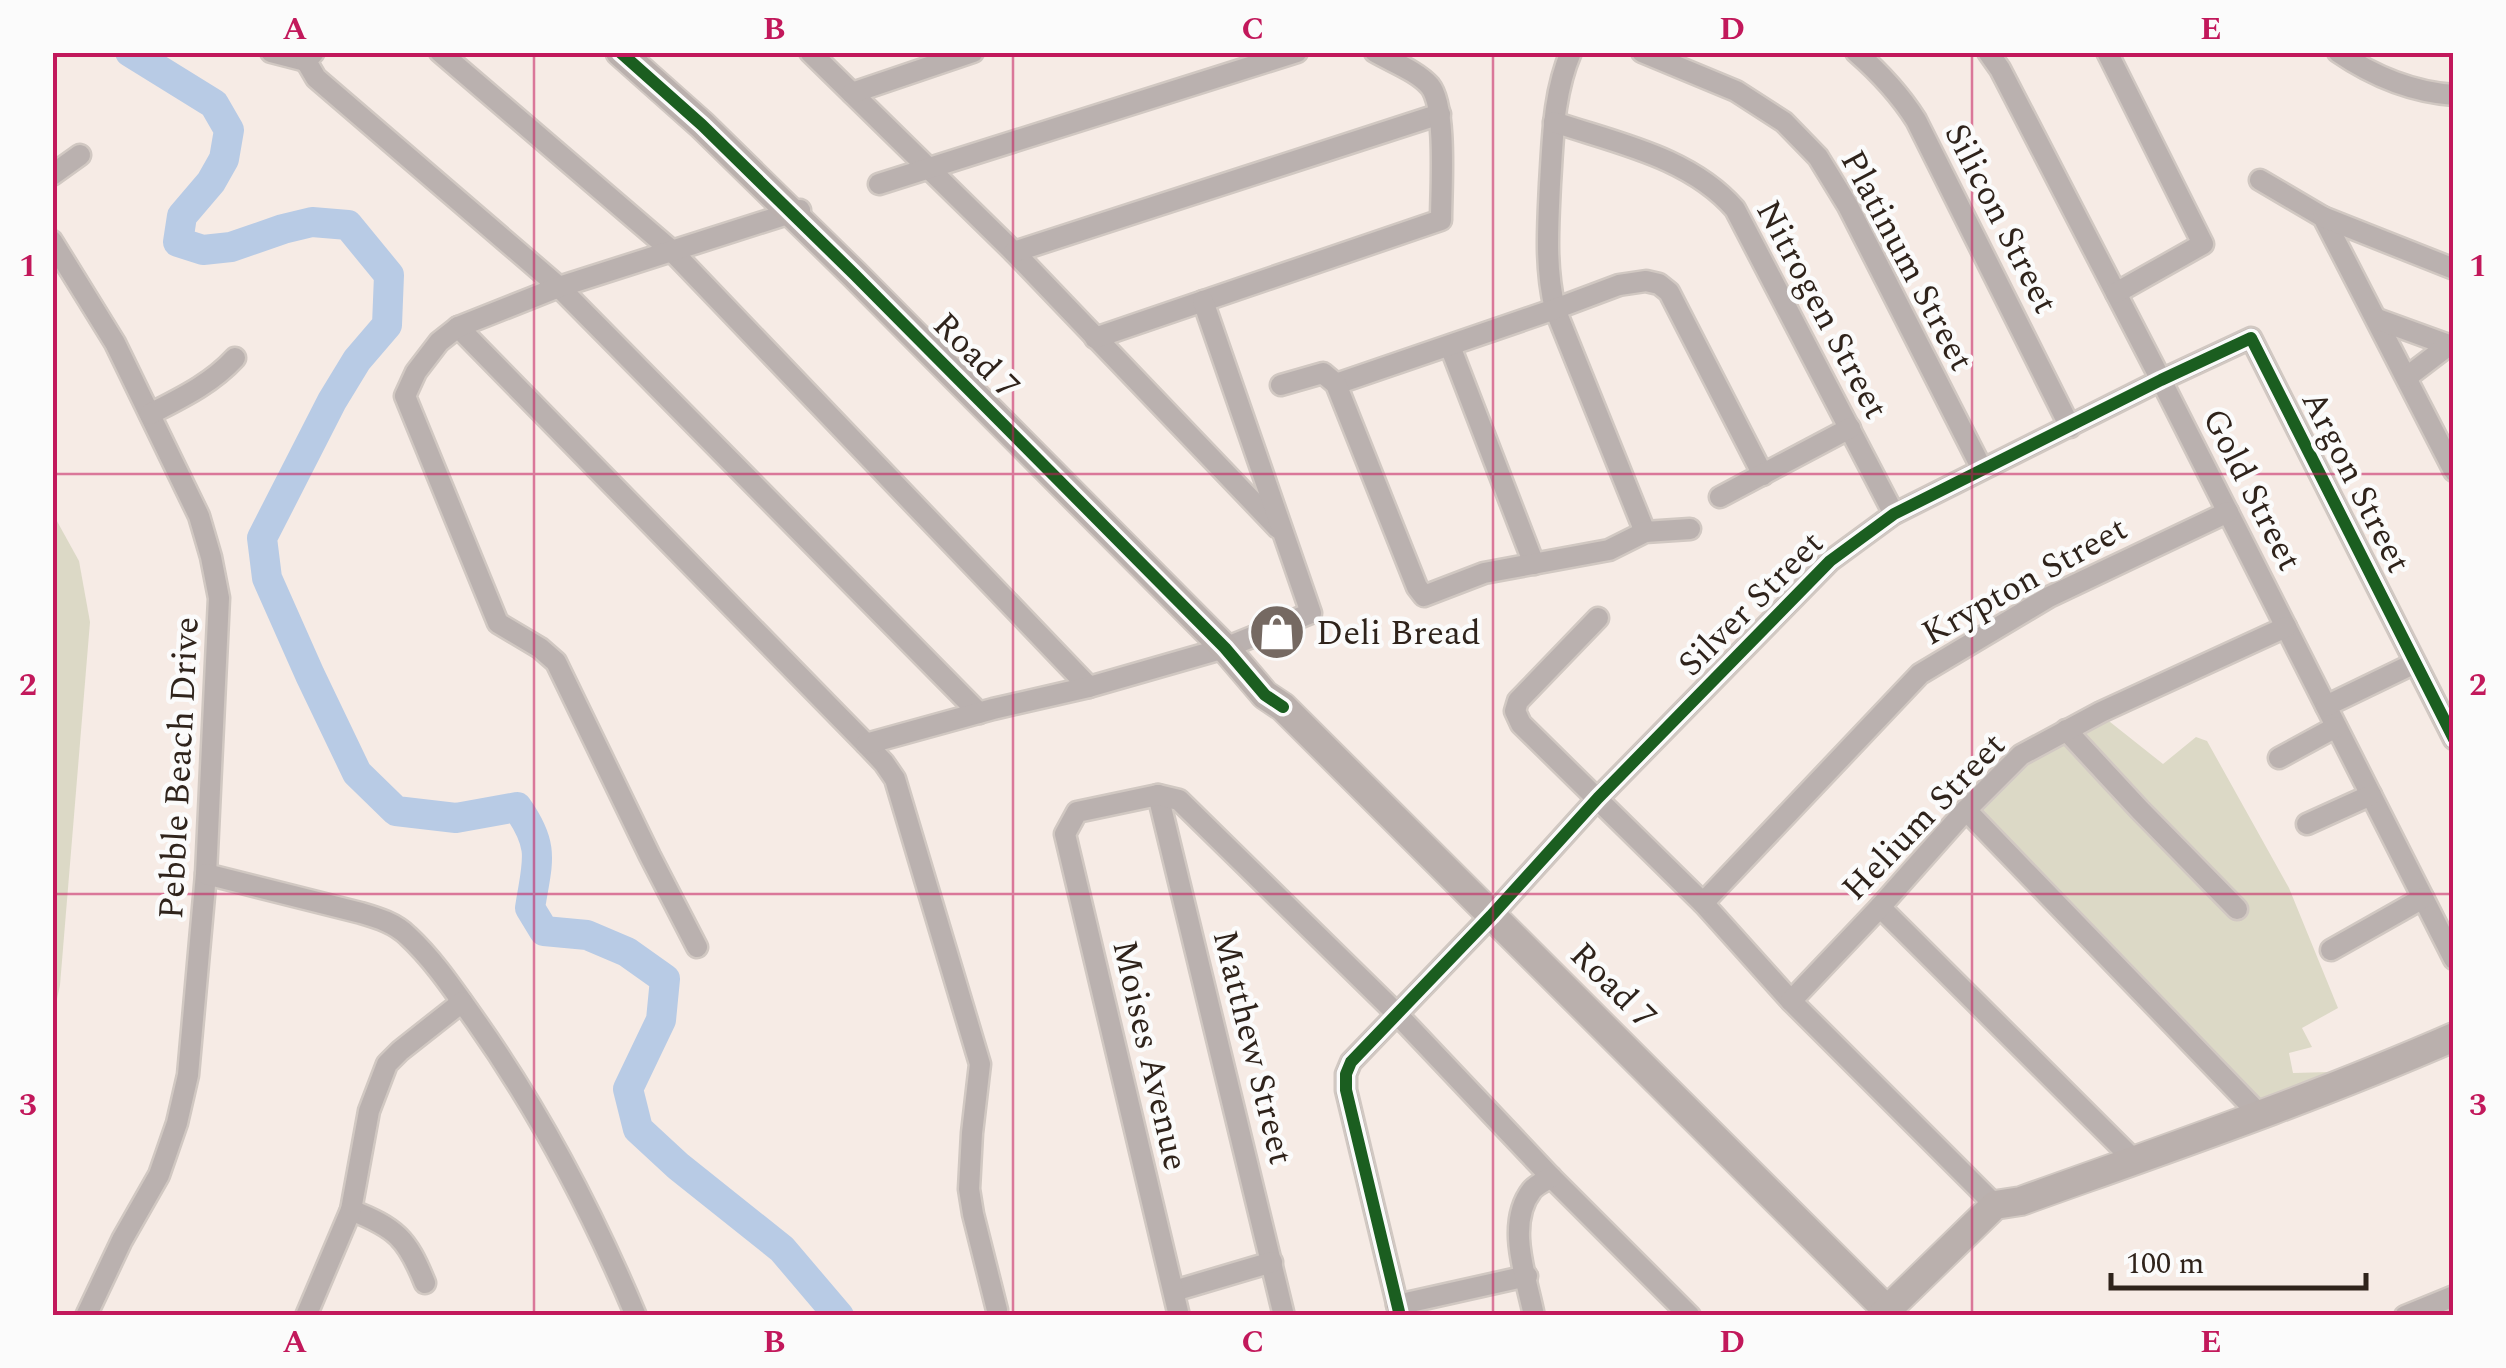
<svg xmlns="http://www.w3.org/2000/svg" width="2506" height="1368" font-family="Spectral,serif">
<rect width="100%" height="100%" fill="#f6ebe5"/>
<g fill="#dcd9c6">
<path d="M 53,514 L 79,561 L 90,622 L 60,985 L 53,1017 Z"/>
<path d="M 2100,714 L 2163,764 L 2196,737 L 2207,741 L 2289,888 L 2338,1008 L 2302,1028 L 2312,1047 L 2289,1053 L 2293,1073 L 2367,1071 L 2263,1111 L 1966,809 L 2067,731 Z"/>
</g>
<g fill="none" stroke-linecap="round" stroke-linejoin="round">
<path stroke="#b8cbe5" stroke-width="30" d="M 130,52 L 214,104 L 229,130 L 224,159 L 211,182 L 182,216 L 178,242 L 203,250 L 231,247 L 283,229 L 312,222 L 348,225 L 389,275 L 387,325 L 357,360 L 332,401 L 262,538 L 267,578 L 310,675 L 357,773 L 396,811 L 456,818 L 517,807 C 546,848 537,862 530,908 L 544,931 L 587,935 L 627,952 L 665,979 L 661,1020 L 628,1089 L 638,1129 L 678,1166 L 782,1249 L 839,1316"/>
<g stroke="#d1c8c2" stroke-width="25">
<g id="street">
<path d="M 271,52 L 306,61"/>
<path d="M 314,52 L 306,61 L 316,78 L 559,287 L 979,713"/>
<path d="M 440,52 L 671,250 L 1089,687"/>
<path d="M 810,52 L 1014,252 L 1278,528"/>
<path d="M 1571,52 C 1553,94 1553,139 1550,184 C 1548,227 1545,267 1555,309 L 1645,532"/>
<path d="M 1642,52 L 1736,91 L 1784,122 L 1818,157 L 1848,206 L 1982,469"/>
<path d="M 1856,52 C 1880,73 1899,93 1916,120 L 2070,427"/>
<path d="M 1988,52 L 2000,69 L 2161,380 L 2454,959"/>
<path d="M 2107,52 L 2203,244 L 2116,293"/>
<path d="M 2338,52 C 2373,76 2411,92 2454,95"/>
<path d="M 852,93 L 973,52"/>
<path d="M 1554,122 C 1616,143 1690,157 1735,209 L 1894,514"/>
<path d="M 52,175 L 80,155"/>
<path d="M 2260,180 L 2323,217 L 2454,471"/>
<path d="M 879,184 L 1297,52"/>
<path d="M 2323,217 L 2454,269"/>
<path d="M 52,241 L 115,343 L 199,516 L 211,557 L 219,598 L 206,874 L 188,1075 L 177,1123 L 159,1175 L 122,1240 L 86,1316"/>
<path d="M 1014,252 L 1440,114"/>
<path d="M 2377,319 L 2454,347"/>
<path d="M 458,327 L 866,744 L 884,763 L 895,779 L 980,1064 L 972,1133 L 969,1189 L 973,1214 L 997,1310"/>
<path d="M 1095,338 L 1441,220 C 1441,191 1447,107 1430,86 C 1417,71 1392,62 1375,52"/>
<path d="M 1450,346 L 1534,564"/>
<path d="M 2407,377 L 2449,345"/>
<path d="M 1336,384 L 1555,309 L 1619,285 L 1646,281 L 1659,284 L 1669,292 L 1763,475"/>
<path d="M 1281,385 L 1323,373 L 1336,384 L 1417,587 L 1424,596 L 1484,573 L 1609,550 L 1645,532 L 1690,529"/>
<path d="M 150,414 C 181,398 211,384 235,358"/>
<path d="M 1720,497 L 1850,428"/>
<path d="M 1598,618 L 1518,701 L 1515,711 L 1521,724 L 1703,903 L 1791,1001 L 1995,1205"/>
<path d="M 2326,706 L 2415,663"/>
<path d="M 2066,730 L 2140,810 L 2237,909"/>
<path d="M 866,744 L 993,709 L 1089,687 L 1225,648 L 1311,613 L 1203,301"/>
<path d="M 2279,758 L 2336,727"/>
<path d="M 1158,795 L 1284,1316"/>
<path d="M 1966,810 L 2261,1116"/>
<path d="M 2307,824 L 2371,795"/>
<path d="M 206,874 L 361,913 C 378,918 395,923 408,936 C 434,960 455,992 475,1020 C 540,1112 592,1211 636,1316"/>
<path d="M 1703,903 L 1920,674 L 2049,597 L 2228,512"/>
<path d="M 1880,907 L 2134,1160"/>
<path d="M 697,947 L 650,856 L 556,662 L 540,648 L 498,623 L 405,396 L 416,372 L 439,342 L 458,327 L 559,287 L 800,210"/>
<path d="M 2331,950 L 2423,898"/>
<path d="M 1791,1001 L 1880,907 L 1966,810 L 2021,755 L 2101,712 L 2286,627"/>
<path d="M 351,1210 C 396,1228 407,1238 425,1283"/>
<path d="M 1174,1291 L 1272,1262"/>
<path d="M 1397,1305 L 1527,1276"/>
<path d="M 306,1316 L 351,1210 L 369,1111 L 387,1064 L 400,1051 L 462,1002"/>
<path d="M 1179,1316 L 1065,834 L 1077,812 L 1158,795 L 1179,800 L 1396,1013 L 1551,1177 L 1690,1316"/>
<path d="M 1400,1316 L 1346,1090 L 1346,1074 L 1351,1062 L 1491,916 L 1598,798 L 1830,561 L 1894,514 L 2161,380 L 2251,338 L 2454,739"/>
<path d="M 1534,1316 C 1527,1279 1505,1224 1532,1190 C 1536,1185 1545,1181 1551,1177"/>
<path d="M 2405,1316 L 2454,1296"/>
</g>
</g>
<g stroke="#d1c8c2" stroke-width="32">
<g id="secondary">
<path d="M 620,52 L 702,125 L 854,274 L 1225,648 L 1265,695 L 1283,707 L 1887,1310"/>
<path d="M 1881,1316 L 1995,1205 L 2021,1201 C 2166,1149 2312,1099 2454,1037"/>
</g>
</g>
<use href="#street" stroke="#bab1af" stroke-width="20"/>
<use href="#secondary" stroke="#bab0ad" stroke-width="28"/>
<g stroke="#fbfbfb" stroke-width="19">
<g id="cycleway">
<path d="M 620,52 L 702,125 L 854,274 L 1225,648 L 1265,695 L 1283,707"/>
<path d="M 1400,1316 L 1346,1090 L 1346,1074 L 1351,1062 L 1491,916 L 1598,798 L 1830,561 L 1894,514 L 2161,380 L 2251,338 L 2454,739"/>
</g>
</g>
<use href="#cycleway" stroke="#1b5e20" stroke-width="12"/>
</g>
<path fill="none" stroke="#c2185b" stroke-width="2.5" stroke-opacity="0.55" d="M 534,52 L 534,1316M 1013,52 L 1013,1316M 1493,52 L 1493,1316M 1972,52 L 1972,1316M 52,474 L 2454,474M 52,894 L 2454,894"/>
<defs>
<g id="shop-disc" transform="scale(2.875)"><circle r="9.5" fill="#756962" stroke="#fbfbfb"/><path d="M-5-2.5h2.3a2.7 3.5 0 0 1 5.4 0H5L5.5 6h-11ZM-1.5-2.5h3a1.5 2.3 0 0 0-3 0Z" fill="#fff"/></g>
</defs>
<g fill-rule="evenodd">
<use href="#shop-disc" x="1277" y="632"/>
</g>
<g text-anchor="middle" stroke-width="9" stroke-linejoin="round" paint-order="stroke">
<g font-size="35" fill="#2f231b" stroke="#fbfbfb">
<text transform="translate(2002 218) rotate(63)" y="12">Silicon Street</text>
<text transform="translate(1908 260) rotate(62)" y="12">Platinum Street</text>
<text transform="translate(1823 309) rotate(62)" y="12">Nitrogen Street</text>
<text transform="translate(977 355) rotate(45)" y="12">Road 7</text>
<text transform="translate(2357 481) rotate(63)" y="12">Argon Street</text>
<text transform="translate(2253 489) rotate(63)" y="12">Gold Street</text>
<text transform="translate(2024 580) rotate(-29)" y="12">Krypton Street</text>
<text transform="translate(1750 603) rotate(-45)" y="12">Silver Street</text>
<text transform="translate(178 768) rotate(-87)" y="12">Pebble Beach Drive</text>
<text transform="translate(1923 816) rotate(-46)" y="12">Helium Street</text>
<text transform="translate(1614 985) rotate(45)" y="12">Road 7</text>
<text transform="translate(1254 1047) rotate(76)" y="12">Matthew Street</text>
<text transform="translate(1151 1055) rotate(77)" y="12">Moises Avenue</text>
</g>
<g font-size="35" fill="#2f231b" stroke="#fbfbfb" text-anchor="start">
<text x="1316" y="644">Deli Bread</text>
</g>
</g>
<rect width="2506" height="1368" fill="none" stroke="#fbfbfb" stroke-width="110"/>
<path d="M2111 1273v15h255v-15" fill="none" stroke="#2f231b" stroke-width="5"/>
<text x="2126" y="1273" font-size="30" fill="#2f231b" stroke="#fbfbfb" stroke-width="8" paint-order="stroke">100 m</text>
<rect x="55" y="55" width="2396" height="1258" fill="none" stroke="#c2185b" stroke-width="4"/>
<g font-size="32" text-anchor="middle" font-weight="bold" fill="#c2185b">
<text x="295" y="39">A</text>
<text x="774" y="39">B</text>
<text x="1253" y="39">C</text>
<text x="1732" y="39">D</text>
<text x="2211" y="39">E</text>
<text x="28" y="276">1</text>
<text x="2478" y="276">1</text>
<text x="28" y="695">2</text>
<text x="2478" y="695">2</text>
<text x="28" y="1115">3</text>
<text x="2478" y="1115">3</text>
<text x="295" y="1352">A</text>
<text x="774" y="1352">B</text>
<text x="1253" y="1352">C</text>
<text x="1732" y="1352">D</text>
<text x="2211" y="1352">E</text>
</g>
</svg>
